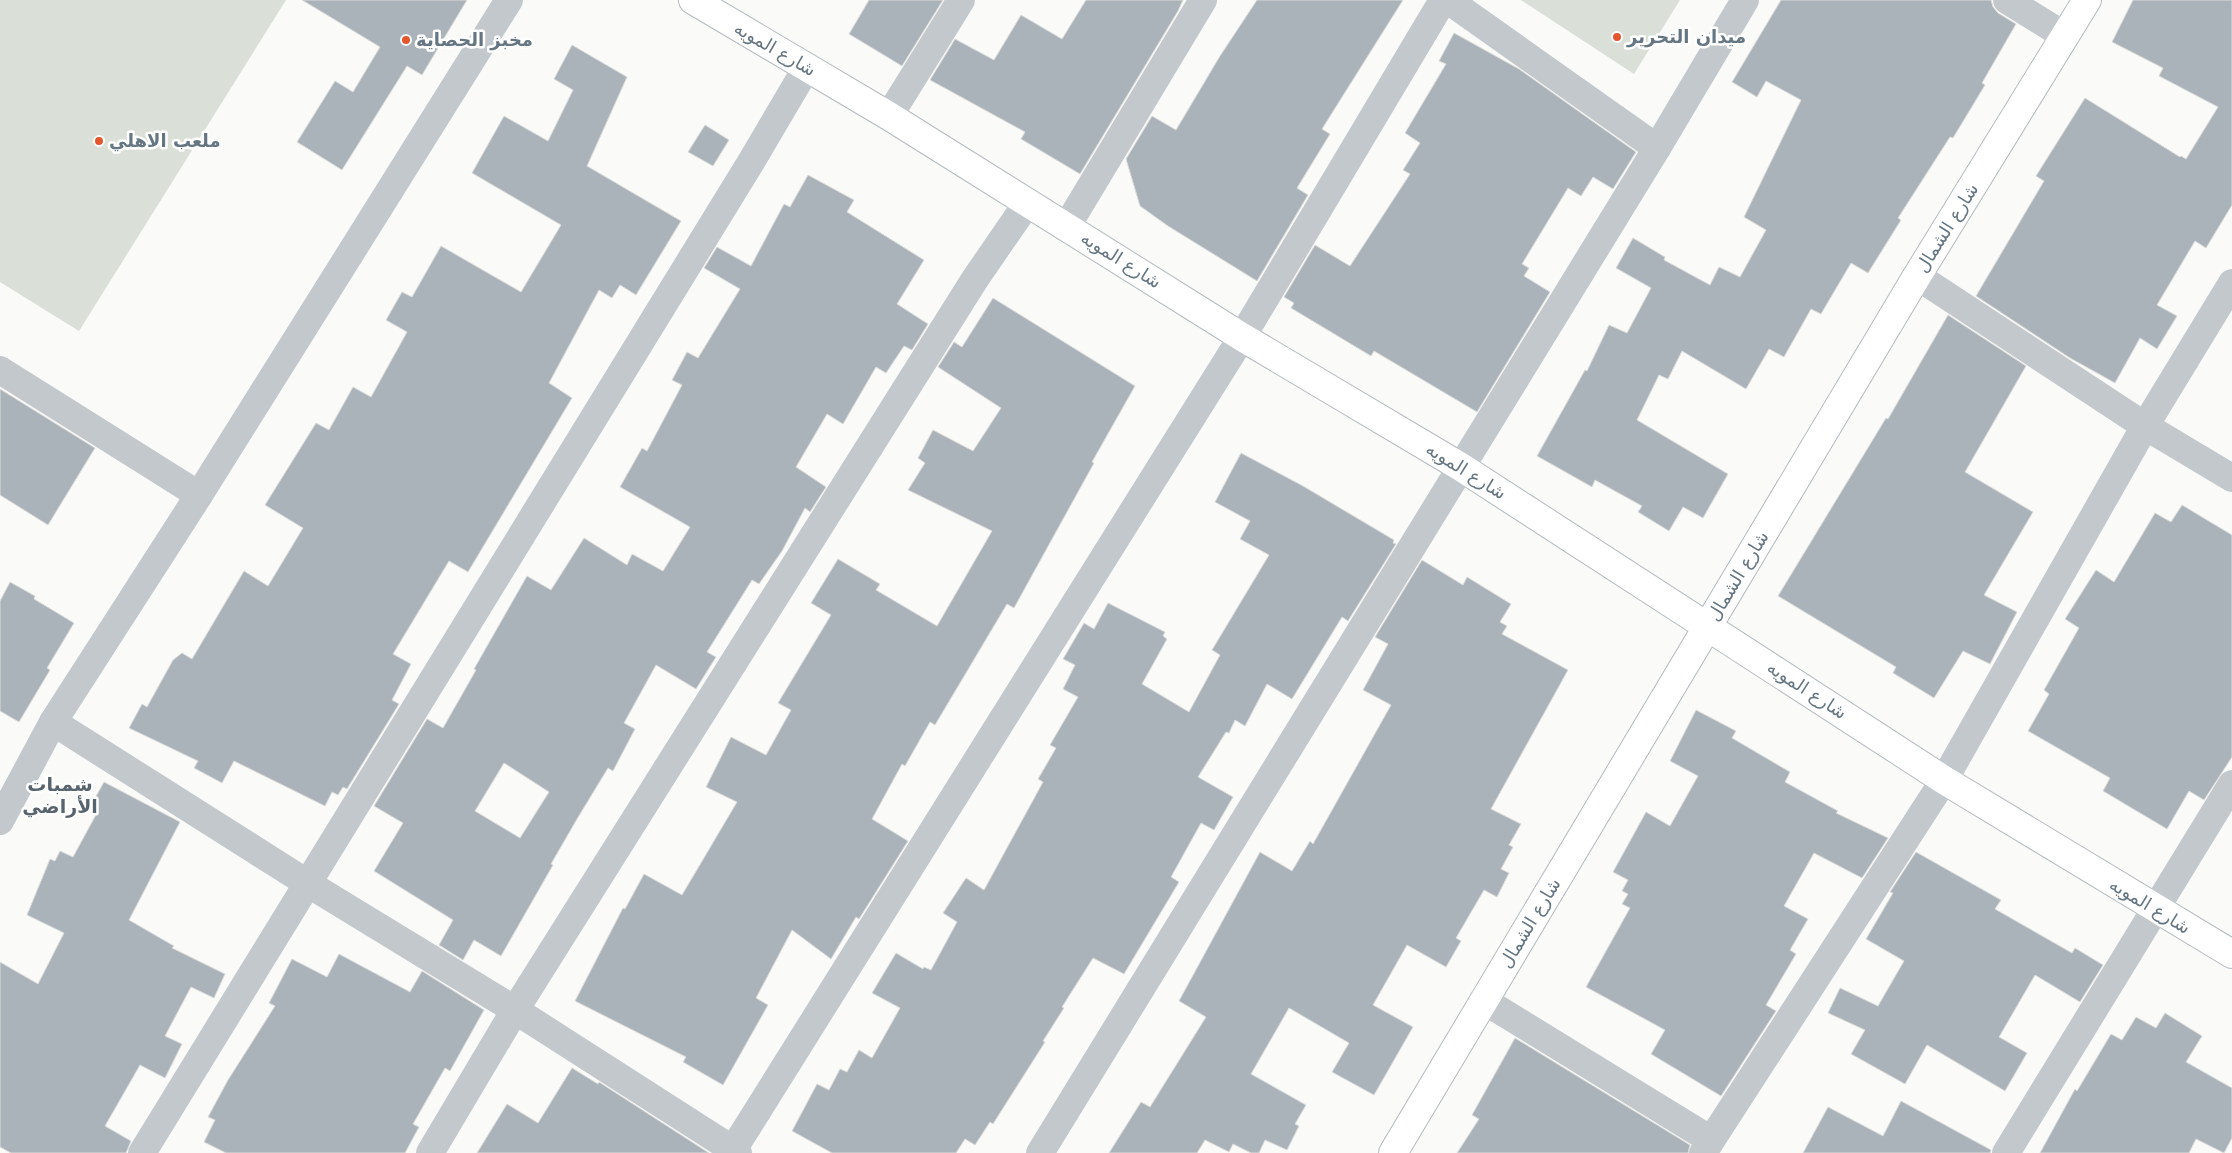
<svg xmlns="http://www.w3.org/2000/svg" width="2232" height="1153" font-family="'DejaVu Sans','Noto Naskh Arabic',sans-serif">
<rect width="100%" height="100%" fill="#fafaf8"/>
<g fill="#dadfd7">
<path d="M 0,0 L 286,0 L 79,331 L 0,282 Z"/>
<path d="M 1521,0 L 1680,0 L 1634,74 Z"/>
</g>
<g fill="#aab3b9" stroke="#dcdcda" fill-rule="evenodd">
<path d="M 302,0 L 467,0 L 422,75 L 407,66 L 342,170 L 297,142 L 335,81 L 353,92 L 380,47 Z"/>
<path d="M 869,0 L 943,0 L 902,66 L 849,34 Z"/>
<path d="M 1086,0 L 1183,0 L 1178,11 L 1080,174 L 1021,139 L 1025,132 L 930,80 L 955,39 L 994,60 L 1021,15 L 1062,39 Z"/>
<path d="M 1257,0 L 1403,0 L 1322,129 L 1330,134 L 1297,188 L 1308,195 L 1257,281 L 1168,226 L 1140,206 L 1126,159 L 1152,116 L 1176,130 L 1220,56 Z"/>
<path d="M 1781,0 L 1991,0 L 1993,7 L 1998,13 L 2016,24 L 1982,83 L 1985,85 L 1953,138 L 1950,137 L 1898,218 L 1901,220 L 1868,273 L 1851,263 L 1821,314 L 1811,309 L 1784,357 L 1769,349 L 1746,389 L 1682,351 L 1668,379 L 1659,375 L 1637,420 L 1728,474 L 1703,518 L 1683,507 L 1669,531 L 1638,512 L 1642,506 L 1595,480 L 1592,487 L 1537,456 L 1585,370 L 1587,371 L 1609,325 L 1627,333 L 1651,288 L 1616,268 L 1633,238 L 1665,257 L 1664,260 L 1710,285 L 1719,267 L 1740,277 L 1766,230 L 1744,217 L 1801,100 L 1766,81 L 1757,97 L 1732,82 Z"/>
<path d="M 2133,0 L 2232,0 L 2232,205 L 2206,248 L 2195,241 L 2157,305 L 2177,316 L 2157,349 L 2140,338 L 2115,383 L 2070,358 L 1976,296 L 2044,181 L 2036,176 L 2085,98 L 2180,157 L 2181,156 L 2186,159 L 2218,107 L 2159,76 L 2163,68 L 2112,42 Z"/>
<path d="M 1454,33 L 1519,69 L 1636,152 L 1613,189 L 1593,177 L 1581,196 L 1568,188 L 1522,264 L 1529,268 L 1524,276 L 1550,292 L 1477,412 L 1374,351 L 1371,356 L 1291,308 L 1294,303 L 1284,297 L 1315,245 L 1350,266 L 1410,174 L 1403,170 L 1420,143 L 1405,133 L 1446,64 L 1439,61 Z"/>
<path d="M 572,45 L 627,77 L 587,166 L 681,221 L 636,295 L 620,285 L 612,298 L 599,290 L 549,383 L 572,398 L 468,572 L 449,561 L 393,654 L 411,664 L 392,700 L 399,704 L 347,789 L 343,787 L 338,795 L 332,792 L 325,806 L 234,761 L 222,783 L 194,768 L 198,761 L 129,728 L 142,704 L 147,707 L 173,660 L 182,653 L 192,659 L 244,571 L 268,586 L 303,528 L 265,505 L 316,423 L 329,430 L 353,387 L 371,397 L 407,332 L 386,320 L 402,292 L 412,297 L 441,246 L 521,292 L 561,225 L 472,173 L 504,116 L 548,141 L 573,90 L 554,79 Z"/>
<path d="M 705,125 L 729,140 L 713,166 L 688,152 Z"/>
<path d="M 808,175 L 854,200 L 847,212 L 924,260 L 897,304 L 928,324 L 912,350 L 904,346 L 886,373 L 876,367 L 843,424 L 827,414 L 796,467 L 826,487 L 810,512 L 805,508 L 782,551 L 759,584 L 752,580 L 707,652 L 716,657 L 696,689 L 656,665 L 624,723 L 635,729 L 613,771 L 608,768 L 577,819 L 551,864 L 553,865 L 501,956 L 474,940 L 463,960 L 439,945 L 453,920 L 374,871 L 403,823 L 374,806 L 427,719 L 443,728 L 476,670 L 474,669 L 527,576 L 551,590 L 584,538 L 627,565 L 632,554 L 663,571 L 690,527 L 620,487 L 642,448 L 647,451 L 682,385 L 672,380 L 687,352 L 698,358 L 740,289 L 704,268 L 717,247 L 751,266 L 784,204 L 790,207 ZM 504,763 L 549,792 L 520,838 L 475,811 Z"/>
<path d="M 993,298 L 1135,386 L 1092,462 L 1094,463 L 1014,608 L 1007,604 L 935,725 L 930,722 L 905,766 L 902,764 L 872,819 L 908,841 L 859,919 L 856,917 L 831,959 L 792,930 L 756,998 L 768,1005 L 723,1085 L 683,1062 L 686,1057 L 575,1001 L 623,908 L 625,909 L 644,874 L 682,895 L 737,802 L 706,787 L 731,737 L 766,755 L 791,710 L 778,703 L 831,615 L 811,603 L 838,559 L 880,584 L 876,590 L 937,626 L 992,531 L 908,490 L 925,463 L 918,458 L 933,430 L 973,451 L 1001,408 L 938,367 L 954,342 L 962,347 Z"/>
<path d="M 1948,315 L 2026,366 L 1965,472 L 2033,512 L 1984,595 L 2017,612 L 1990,664 L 1963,651 L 1934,698 L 1893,673 L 1896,667 L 1778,596 L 1886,418 L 1888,419 Z"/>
<path d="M 0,389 L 95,448 L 48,525 L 0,495 Z"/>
<path d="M 1241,453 L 1303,486 L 1394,540 L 1393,543 L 1396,544 L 1348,621 L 1342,617 L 1292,699 L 1267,684 L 1245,726 L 1235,720 L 1229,733 L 1226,732 L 1198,777 L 1233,797 L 1214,830 L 1201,823 L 1171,877 L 1179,882 L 1124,974 L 1093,958 L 1062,1007 L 1064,1008 L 1043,1041 L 1045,1042 L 993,1124 L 990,1122 L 975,1145 L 965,1139 L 956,1153 L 832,1153 L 792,1131 L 817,1084 L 829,1090 L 840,1069 L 847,1072 L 859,1050 L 872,1058 L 900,1008 L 872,993 L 896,953 L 923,969 L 924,967 L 931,970 L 957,922 L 943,913 L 966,878 L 984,890 L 1043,782 L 1038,779 L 1056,748 L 1050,745 L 1078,697 L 1063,689 L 1075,665 L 1063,659 L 1084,623 L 1094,629 L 1108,603 L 1165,632 L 1163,636 L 1167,639 L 1142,684 L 1189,712 L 1220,655 L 1212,650 L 1269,555 L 1240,539 L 1250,521 L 1215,502 Z"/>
<path d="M 2182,505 L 2232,535 L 2232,757 L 2204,800 L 2189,791 L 2167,829 L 2103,791 L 2110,778 L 2028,731 L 2049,694 L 2044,690 L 2079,628 L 2065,619 L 2096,570 L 2114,582 L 2155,513 L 2171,522 Z"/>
<path d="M 1422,560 L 1463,585 L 1467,577 L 1511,604 L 1500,622 L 1507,626 L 1502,634 L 1568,670 L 1491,809 L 1521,824 L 1509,845 L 1513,847 L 1501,869 L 1509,873 L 1497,897 L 1484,890 L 1456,938 L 1461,941 L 1446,967 L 1407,945 L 1373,1005 L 1413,1027 L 1374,1095 L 1332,1072 L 1349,1043 L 1289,1008 L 1251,1074 L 1306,1105 L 1295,1124 L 1299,1126 L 1287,1150 L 1265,1140 L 1259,1153 L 1251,1153 L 1233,1144 L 1229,1152 L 1205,1140 L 1197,1153 L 1109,1153 L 1141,1102 L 1150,1107 L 1206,1017 L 1179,1001 L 1260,852 L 1292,871 L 1310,841 L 1313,844 L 1391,705 L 1363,690 L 1388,644 L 1375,637 Z"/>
<path d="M 10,582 L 35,596 L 34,599 L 74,623 L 47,668 L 50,670 L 19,722 L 0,711 L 0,601 Z"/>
<path d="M 1696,710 L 1736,731 L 1732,738 L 1790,772 L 1785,782 L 1838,811 L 1836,813 L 1888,838 L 1862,878 L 1814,853 L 1784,906 L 1808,919 L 1790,950 L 1796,954 L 1766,1005 L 1776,1011 L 1721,1096 L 1651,1054 L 1665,1030 L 1586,987 L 1630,908 L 1622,904 L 1628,894 L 1622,891 L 1628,880 L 1613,872 L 1646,812 L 1670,826 L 1698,776 L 1670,761 Z"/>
<path d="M 104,782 L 180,822 L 129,920 L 174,946 L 172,948 L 225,974 L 214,998 L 191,987 L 165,1036 L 182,1044 L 165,1078 L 140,1065 L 105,1126 L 131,1141 L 126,1153 L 11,1153 L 0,1147 L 0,962 L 38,984 L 64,933 L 27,915 L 50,859 L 55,861 L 60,851 L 73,857 L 98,811 L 90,807 Z"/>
<path d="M 1916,852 L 2001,900 L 1995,909 L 2072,953 L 2075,948 L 2103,965 L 2080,1002 L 2035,975 L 1999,1037 L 2027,1053 L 2005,1091 L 1927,1045 L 1905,1084 L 1851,1054 L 1865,1030 L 1828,1013 L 1840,988 L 1878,1006 L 1904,961 L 1866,939 L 1893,893 L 1890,892 Z"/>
<path d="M 339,954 L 410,992 L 422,971 L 484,1010 L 450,1071 L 445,1068 L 413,1124 L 419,1127 L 405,1153 L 226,1153 L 204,1142 L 215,1120 L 208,1117 L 228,1080 L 275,1006 L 269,1003 L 292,959 L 327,977 Z"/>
<path d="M 2165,1013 L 2202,1036 L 2186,1062 L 2232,1088 L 2232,1138 L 2224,1153 L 2196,1139 L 2189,1153 L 2040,1153 L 2075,1089 L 2077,1091 L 2111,1034 L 2122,1040 L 2136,1017 L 2156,1028 Z"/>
<path d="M 1515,1038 L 1690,1145 L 1688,1153 L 1457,1153 L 1479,1119 L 1472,1115 Z"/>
<path d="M 572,1068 L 598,1084 L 599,1082 L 709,1153 L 477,1153 L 507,1104 L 538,1123 Z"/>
<path d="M 1901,1101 L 1991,1150 L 1990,1153 L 1803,1153 L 1828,1107 L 1883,1136 Z"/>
</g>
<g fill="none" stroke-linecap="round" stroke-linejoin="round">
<g stroke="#b3babf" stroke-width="30">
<g id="secondary">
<path d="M 693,0 L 889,116 L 1242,337 L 1461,467 L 1944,780 L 2232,954"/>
<path d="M 1393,1153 L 1917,276 L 2087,0"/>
</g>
</g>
<g stroke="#c3c8cc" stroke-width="28">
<path d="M 1448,0 L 1657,148"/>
<path d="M 2007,0 L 2065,36"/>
<path d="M 889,116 L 961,0"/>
<path d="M 1067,226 L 1203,0"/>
<path d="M 1917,276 L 2145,426 L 2232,478"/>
<path d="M 0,370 L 199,495"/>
<path d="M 53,722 L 307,883 L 515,1010 L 738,1153"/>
<path d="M 0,821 L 53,722 L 199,495 L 509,0"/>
<path d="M 1483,1000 L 1711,1140"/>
<path d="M 142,1153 L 751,162 L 807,67"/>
<path d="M 430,1153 L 515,1010 L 975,279 L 1028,202"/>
<path d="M 731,1153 L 1242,337 L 1443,0"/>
<path d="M 1040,1153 L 1657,148 L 1745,0"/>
<path d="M 1703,1153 L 1944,780 L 2145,426 L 2232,283"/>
<path d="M 2006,1153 L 2232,784"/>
</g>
<use href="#secondary" stroke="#fff" stroke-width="28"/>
</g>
<g fill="#e4572e" stroke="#fff" stroke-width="2">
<circle cx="1617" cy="37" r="5"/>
<circle cx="406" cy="40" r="5"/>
<circle cx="99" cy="141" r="5"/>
</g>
<g text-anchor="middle" stroke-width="5" stroke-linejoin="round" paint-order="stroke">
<g font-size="18" font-weight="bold" fill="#657683" stroke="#fff" text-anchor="start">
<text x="1627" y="43">ميدان التحرير</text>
<text x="416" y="46">مخبز الحصاية</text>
<text x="109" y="147">ملعب الاهلي</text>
</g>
<g font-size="18" fill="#657683" stroke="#fff">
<text transform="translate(775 49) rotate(30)" y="6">شارع المويه</text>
<text transform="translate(1947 228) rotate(-58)" y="6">شارع الشمال</text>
<text transform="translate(1121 260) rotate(32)" y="6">شارع المويه</text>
<text transform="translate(1466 471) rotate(32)" y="6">شارع المويه</text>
<text transform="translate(1738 576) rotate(-59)" y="6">شارع الشمال</text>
<text transform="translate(1807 690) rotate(33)" y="6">شارع المويه</text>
<text transform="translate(2150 906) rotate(31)" y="6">شارع المويه</text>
<text transform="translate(1530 923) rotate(-59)" y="6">شارع الشمال</text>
</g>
<g font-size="19" font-weight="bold" fill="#57646e" stroke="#fff">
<text x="60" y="791">شمبات<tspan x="60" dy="22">الأراضي</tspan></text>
</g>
</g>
</svg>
